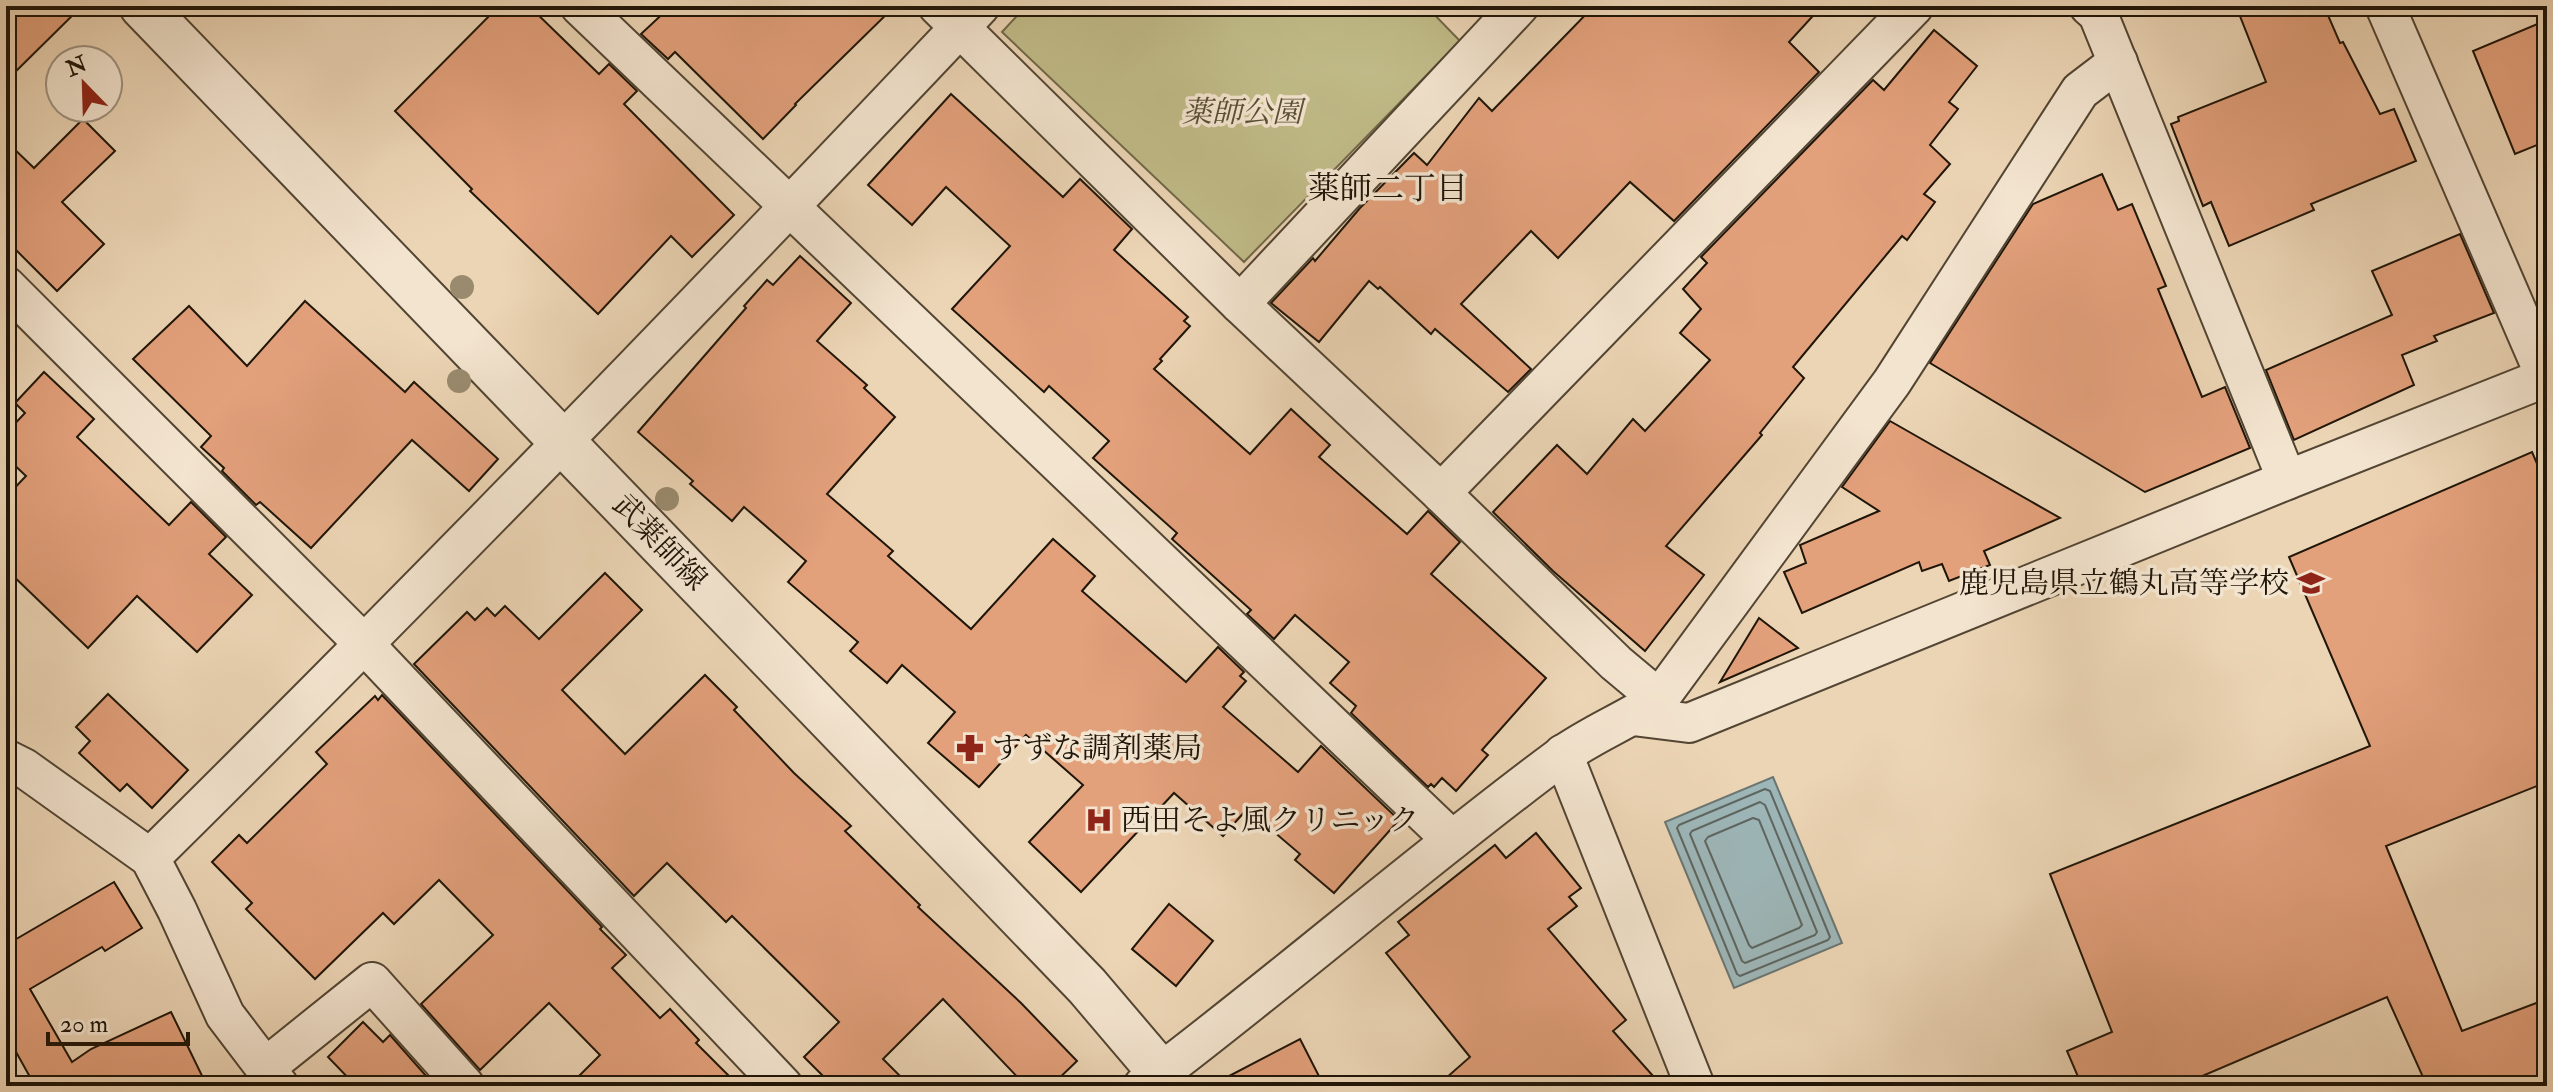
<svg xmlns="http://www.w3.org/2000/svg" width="2553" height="1092" font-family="'IM FELL Double Pica','Noto Serif JP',serif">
<rect width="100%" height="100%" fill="#ecd5b5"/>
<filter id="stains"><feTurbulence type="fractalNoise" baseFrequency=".0025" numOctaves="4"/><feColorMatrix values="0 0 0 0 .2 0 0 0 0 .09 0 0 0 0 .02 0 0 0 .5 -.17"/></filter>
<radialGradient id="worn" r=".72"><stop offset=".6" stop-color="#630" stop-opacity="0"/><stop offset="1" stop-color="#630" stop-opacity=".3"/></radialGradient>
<path fill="#c0bb88" stroke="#706848" stroke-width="2" d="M 1026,6 L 1426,6 L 1460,41 L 1244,262 L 1002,32 Z"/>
<path fill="#9db6b8" stroke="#6b7672" stroke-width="2" d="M 1773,777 L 1842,943 L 1734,988 L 1665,822 Z"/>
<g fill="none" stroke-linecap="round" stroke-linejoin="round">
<g stroke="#5e6660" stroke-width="2">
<path d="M 1765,789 L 1770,791 L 1830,937 L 1828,940 L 1740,976 L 1737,974 L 1677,828 L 1679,825 Z"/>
<path d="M 1760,802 L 1765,805 L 1817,932 L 1815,935 L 1745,963 L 1742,961 L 1690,834 L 1692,831 Z"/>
<path d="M 1753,818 L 1759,820 L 1802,925 L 1799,928 L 1752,948 L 1749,945 L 1705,841 L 1708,837 Z"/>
</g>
</g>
<g fill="#e2a07b" stroke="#1f1508" stroke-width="2">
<path d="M 6,6 L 82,6 L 6,81 Z"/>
<path d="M 499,6 L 529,6 L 599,74 L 609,64 L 637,91 L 624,104 L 734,215 L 692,257 L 671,236 L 598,314 L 470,191 L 472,189 L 395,111 Z"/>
<path d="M 671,6 L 895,6 L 795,104 L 796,105 L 763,139 L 675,52 L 668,59 L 641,34 Z"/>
<path d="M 1594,6 L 1822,6 L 1789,42 L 1819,72 L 1674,221 L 1630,182 L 1558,258 L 1531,231 L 1461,304 L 1531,369 L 1508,392 L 1435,329 L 1431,334 L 1380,287 L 1378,289 L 1369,281 L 1319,342 L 1271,303 L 1313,258 L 1315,261 L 1360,208 L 1414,153 L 1427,165 L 1479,98 L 1492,111 Z"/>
<path d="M 2236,6 L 2324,6 L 2340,43 L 2343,42 L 2380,114 L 2394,109 L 2416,161 L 2311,204 L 2314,210 L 2229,246 L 2211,202 L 2203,206 L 2171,124 L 2179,121 L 2178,117 L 2266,82 Z"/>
<path d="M 2547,20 L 2547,141 L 2515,154 L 2473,51 Z"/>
<path d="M 1934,30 L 1977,66 L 1949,102 L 1958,109 L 1930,145 L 1950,164 L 1924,194 L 1935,202 L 1907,240 L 1902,236 L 1793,367 L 1804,378 L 1760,433 L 1762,435 L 1666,546 L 1704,575 L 1645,651 L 1553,571 L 1493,512 L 1557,445 L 1587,474 L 1633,419 L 1645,431 L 1710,360 L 1680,333 L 1701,309 L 1683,289 L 1707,263 L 1701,257 L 1873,80 L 1884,90 Z"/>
<path d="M 951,94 L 1063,197 L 1080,179 L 1132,229 L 1114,250 L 1188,317 L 1184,321 L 1190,326 L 1160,359 L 1162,361 L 1154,369 L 1250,454 L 1291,409 L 1330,445 L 1319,457 L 1407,534 L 1428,511 L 1460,542 L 1431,574 L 1546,678 L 1482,750 L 1488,755 L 1456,791 L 1442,778 L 1434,787 L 1431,784 L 1428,787 L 1351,713 L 1356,706 L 1330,683 L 1349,662 L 1295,615 L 1274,639 L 1247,614 L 1251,610 L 1172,539 L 1177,533 L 1093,458 L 1109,441 L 1049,386 L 1044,392 L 952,309 L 1010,246 L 946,187 L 912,225 L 868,185 Z"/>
<path d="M 83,119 L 115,151 L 62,202 L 104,244 L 57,291 L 6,240 L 6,141 L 34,168 Z"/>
<path d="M 2102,174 L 2118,210 L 2132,204 L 2166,286 L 2158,289 L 2202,397 L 2225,387 L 2250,448 L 2145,492 L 1930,363 L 2033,204 Z"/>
<path d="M 2460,234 L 2494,313 L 2434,336 L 2437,341 L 2402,355 L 2414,385 L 2294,440 L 2266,370 L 2392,315 L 2372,271 Z"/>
<path d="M 800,256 L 851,303 L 817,341 L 867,385 L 864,388 L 895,417 L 827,494 L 893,551 L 888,556 L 971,629 L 1053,539 L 1095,576 L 1082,591 L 1186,682 L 1218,647 L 1244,672 L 1240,676 L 1246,681 L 1223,707 L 1298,772 L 1321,746 L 1399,820 L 1334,893 L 1295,860 L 1300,854 L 1247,809 L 1223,836 L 1174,793 L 1081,892 L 1029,842 L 1083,785 L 1026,735 L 979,787 L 928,743 L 955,712 L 902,665 L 887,683 L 850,651 L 858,642 L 788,582 L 806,561 L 744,507 L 732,521 L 690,484 L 693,481 L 638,432 L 746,308 L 744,306 L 767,280 L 773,285 Z"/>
<path d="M 305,301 L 405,392 L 414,382 L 498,459 L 469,491 L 412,440 L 311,548 L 260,502 L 256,505 L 222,471 L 224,468 L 201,447 L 211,436 L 133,359 L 189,306 L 247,366 Z"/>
<path d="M 44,372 L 94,419 L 77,437 L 169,525 L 191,502 L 226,537 L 209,554 L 252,595 L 197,652 L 137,596 L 88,648 L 6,569 L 6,497 L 26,476 L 6,457 L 6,433 L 25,413 L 15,403 Z"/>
<path d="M 1890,421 L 2060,518 L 1984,551 L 1990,565 L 1949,581 L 1942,564 L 1922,571 L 1919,562 L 1802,613 L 1784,572 L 1806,563 L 1800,545 L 1879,511 L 1842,487 Z"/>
<path d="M 2532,452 L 2547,487 L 2547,782 L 2386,846 L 2462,1031 L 2547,999 L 2547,1086 L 2427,1086 L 2387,997 L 2179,1086 L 2082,1086 L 2067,1051 L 2112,1032 L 2050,874 L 2370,746 L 2289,557 Z"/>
<path d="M 605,573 L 642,610 L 562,690 L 625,754 L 705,675 L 737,707 L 734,710 L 794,773 L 851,826 L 845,831 L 920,905 L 918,907 L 1021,1003 L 1077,1061 L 1051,1086 L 1026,1086 L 943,999 L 883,1059 L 910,1086 L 833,1086 L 804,1057 L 839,1022 L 732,916 L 726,922 L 667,863 L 634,896 L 414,664 L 467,612 L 475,620 L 487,608 L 495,616 L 505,606 L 539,639 Z"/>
<path d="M 1759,618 L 1798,648 L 1720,682 Z"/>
<path d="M 108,694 L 188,770 L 152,808 L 127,784 L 120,791 L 79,753 L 90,741 L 76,727 Z"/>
<path d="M 382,695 L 602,927 L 600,929 L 626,955 L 612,968 L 660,1018 L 670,1009 L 699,1040 L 696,1043 L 739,1086 L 569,1086 L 600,1055 L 549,1003 L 480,1070 L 421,1004 L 493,935 L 439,880 L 394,924 L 383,913 L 315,979 L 246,909 L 252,903 L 212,862 L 239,835 L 247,843 L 327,764 L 316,752 L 375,696 L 378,700 Z"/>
<path d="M 1536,833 L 1581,888 L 1569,897 L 1577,906 L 1548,929 L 1626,1020 L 1613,1031 L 1662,1086 L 1437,1086 L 1470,1057 L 1386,953 L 1409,935 L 1398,922 L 1495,845 L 1506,858 Z"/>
<path d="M 114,882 L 142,928 L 105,951 L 102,947 L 30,989 L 72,1062 L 91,1049 L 171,1012 L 207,1086 L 35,1086 L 6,1034 L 6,945 Z"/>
<path d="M 1169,904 L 1213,941 L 1176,986 L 1132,949 Z"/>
<path d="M 363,1022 L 383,1042 L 390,1035 L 435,1086 L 356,1086 L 328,1057 Z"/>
<path d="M 1300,1039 L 1324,1086 L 1210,1086 Z"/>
</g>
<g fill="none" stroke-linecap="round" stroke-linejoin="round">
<g stroke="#524533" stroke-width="42">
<g id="minor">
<path d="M 580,6 L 1452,840"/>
<path d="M 938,6 L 1240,304 L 1441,493 L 1616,663 L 1659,699"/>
<path d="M 2089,6 L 2098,14 L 2287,480"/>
<path d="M 2385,6 L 2546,378"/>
<path d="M 6,286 L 365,645 L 783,1086"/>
<path d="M 1240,304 L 1519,6"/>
<path d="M 1441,493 L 1914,6"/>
<path d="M 1633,716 L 1689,723 L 2287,480 L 2547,377"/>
<path d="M 1563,754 L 1695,1086"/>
<path d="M 6,759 L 24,768 L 150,858 L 177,910 L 225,1015 L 279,1086"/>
<path d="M 150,858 C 432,579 708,294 980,6"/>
<path d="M 266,1067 L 372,982 L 465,1086"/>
<path d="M 1143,1086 C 1284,980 1417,863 1560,757 C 1590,735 1628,720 1659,699 L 1892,382 L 2080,91 L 2118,62"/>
</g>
</g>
<g stroke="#524533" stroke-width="48">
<path id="tertiary" d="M 142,6 L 1087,986 L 1161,1073 L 1168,1086"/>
</g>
<use href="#minor" stroke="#f3e4cf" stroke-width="38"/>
<use href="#tertiary" stroke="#f3e4cf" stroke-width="44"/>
</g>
<g fill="#9a8b6f">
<circle cx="462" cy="287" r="12"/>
<circle cx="459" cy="381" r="12"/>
<circle cx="667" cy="499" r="12"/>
</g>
<defs>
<g id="school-bare" transform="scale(2.16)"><path d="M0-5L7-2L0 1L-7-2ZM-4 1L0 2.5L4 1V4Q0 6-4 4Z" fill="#8f2418" stroke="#f3e4cf" stroke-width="2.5" paint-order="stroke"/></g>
<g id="pharmacy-bare" transform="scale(2.16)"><path d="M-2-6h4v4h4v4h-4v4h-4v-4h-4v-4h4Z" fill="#8f2418" stroke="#f3e4cf" stroke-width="2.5" paint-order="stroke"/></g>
<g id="hospital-bare" transform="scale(2.16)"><path d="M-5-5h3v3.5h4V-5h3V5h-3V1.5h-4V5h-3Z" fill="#8f2418" stroke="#f3e4cf" stroke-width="2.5" paint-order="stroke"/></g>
</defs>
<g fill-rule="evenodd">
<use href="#school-bare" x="2311" y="583"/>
<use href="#pharmacy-bare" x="970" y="748"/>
<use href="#hospital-bare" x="1099" y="820"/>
</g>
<g text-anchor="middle" stroke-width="7" stroke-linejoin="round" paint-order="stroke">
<g font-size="30" font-style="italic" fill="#574f35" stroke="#f3e4cf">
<text x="1242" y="122">薬師公園</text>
</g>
<g font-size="30" fill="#1f1508" stroke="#f3e4cf">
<text transform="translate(660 542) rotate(46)" y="10">武薬師線</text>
</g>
<g font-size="30" fill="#1f1508" stroke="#f3e4cf" text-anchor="start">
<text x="2289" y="593" text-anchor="end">鹿児島県立鶴丸高等学校</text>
<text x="992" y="758">すずな調剤薬局</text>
<text x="1121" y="830">西田そよ風クリニック</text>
</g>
<g font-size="32" fill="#1f1508" stroke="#f3e4cf">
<text x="1388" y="199">薬師二丁目</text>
</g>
</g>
<rect width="2553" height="1092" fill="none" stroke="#ecd5b5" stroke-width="32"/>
<rect x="8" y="8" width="2537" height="1076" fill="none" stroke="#1f1508" stroke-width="4"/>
<rect x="16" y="16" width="2521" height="1060" fill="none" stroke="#1f1508" stroke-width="2"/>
<g transform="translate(84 84) rotate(337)"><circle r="38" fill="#f3e4cf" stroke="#9e917f" stroke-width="2"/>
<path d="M0-6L14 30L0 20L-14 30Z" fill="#8f2418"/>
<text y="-12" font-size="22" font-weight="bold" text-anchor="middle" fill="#1f1508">N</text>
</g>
<path d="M48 1032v12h140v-12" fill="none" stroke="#1f1508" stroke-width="4"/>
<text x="60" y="1032" font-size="24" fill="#1f1508" stroke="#f3e4cf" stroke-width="6" paint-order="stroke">20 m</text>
<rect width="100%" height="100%" filter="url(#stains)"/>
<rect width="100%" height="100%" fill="url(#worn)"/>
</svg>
